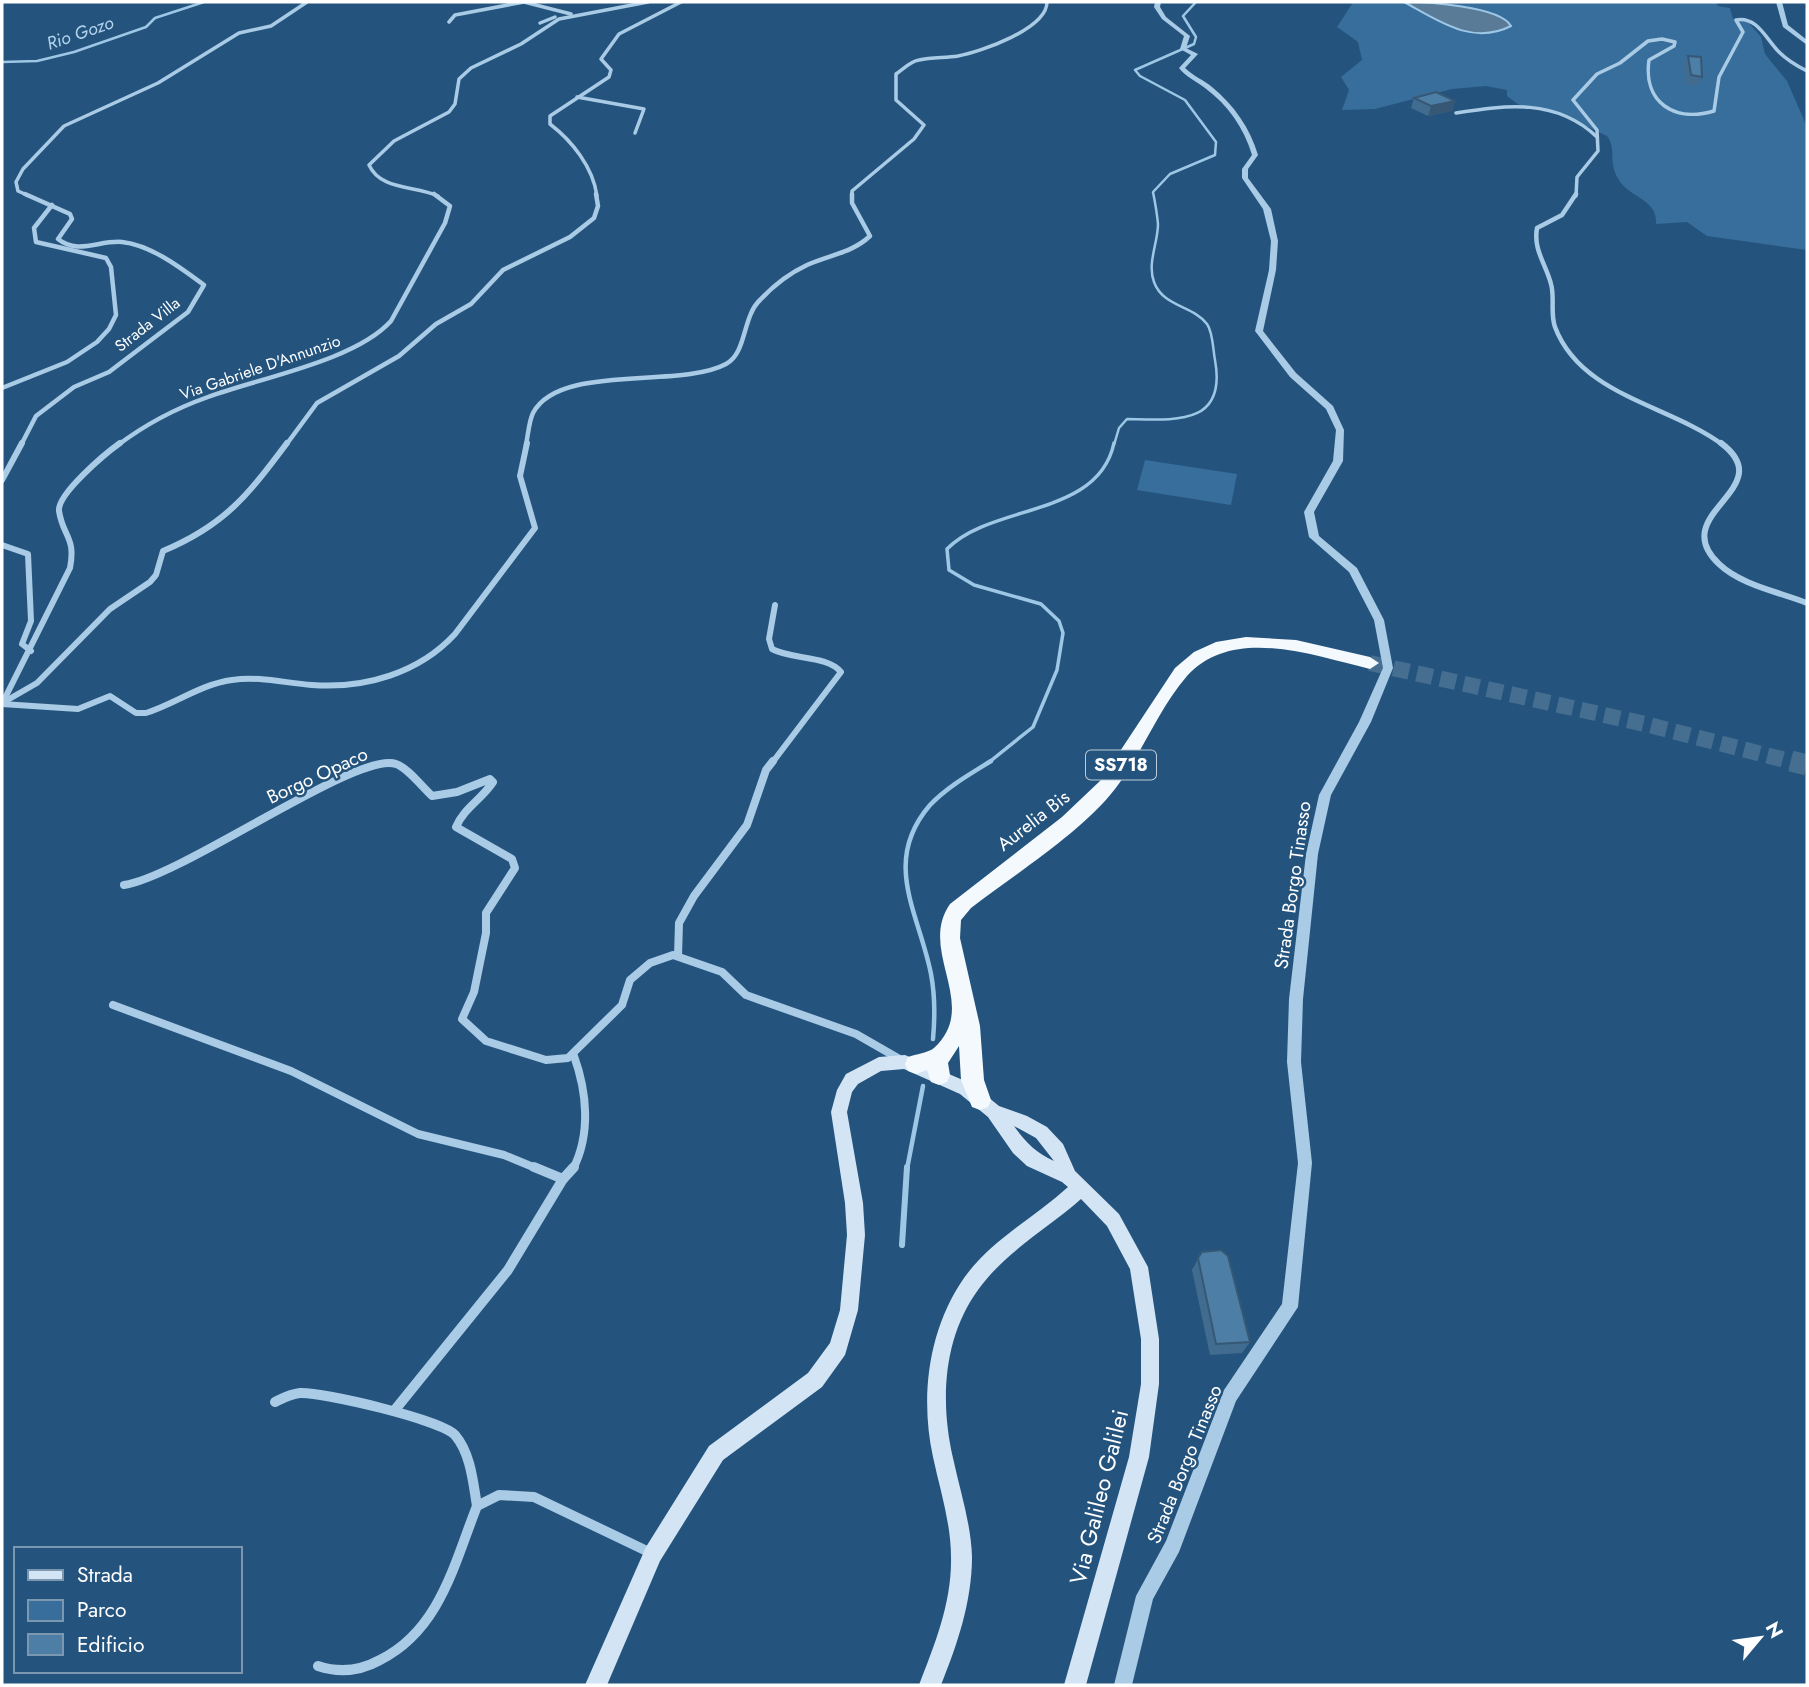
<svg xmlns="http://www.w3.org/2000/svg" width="1809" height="1687" font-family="Jost,sans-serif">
<rect width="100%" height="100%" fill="#24547d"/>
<g fill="#386e9b">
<path d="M 1347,2 L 1716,2 L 1718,6 L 1730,8 L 1733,19 L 1748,22 L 1761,37 L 1765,54 L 1787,81 L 1807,127 L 1807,250 L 1707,236 L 1687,222 L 1656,224 C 1658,201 1633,198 1621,183 C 1606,163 1618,151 1607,136 L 1563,115 L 1519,105 L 1507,96 L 1507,90 L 1486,86 L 1452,89 L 1375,109 L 1342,110 L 1349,90 L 1341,77 L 1362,60 L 1358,42 L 1337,27 L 1352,4 Z"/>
<path d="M 1145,460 L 1237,474 L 1231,505 L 1137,490 Z"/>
</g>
<path fill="#597b98" stroke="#9ec7e6" stroke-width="2" d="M 1404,2 C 1426,2 1500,6 1511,26 C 1472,46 1437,20 1404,2 Z"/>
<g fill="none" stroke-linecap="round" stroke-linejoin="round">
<g stroke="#9ec7e6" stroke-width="2.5">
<path d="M 2,62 L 37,61 L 74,52 L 146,27 L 155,18 L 204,2"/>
<path d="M 1114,445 L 1119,428 L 1127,419 C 1175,420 1227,426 1215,360 C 1213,350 1213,332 1207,324 C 1194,306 1163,307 1154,282 C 1147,263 1158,243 1158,224 C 1157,213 1155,202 1153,192 L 1170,174 L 1215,155 L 1216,142 L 1185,100 L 1140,76 L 1135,70 L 1194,44 L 1196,37 L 1183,16 L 1196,2"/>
</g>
<path stroke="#9ec7e6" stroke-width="3.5" d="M 988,763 L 1033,727 L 1057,670 L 1063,633 L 1059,621 L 1041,604 L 974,585 L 949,570 L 947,549 C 992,503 1098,518 1114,443"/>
<g stroke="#9ec7e6" stroke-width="4.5">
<path d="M 933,1039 C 935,1017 935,995 931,974 C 919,913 881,862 930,805 C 947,787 970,774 991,761"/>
<path d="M 907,1169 L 923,1086"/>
</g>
<path stroke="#9ec7e6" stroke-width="6" d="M 902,1245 L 907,1167"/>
<path stroke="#456e90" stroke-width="16" stroke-dasharray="16 8" stroke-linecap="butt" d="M 1370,663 L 1645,724 L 1797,763"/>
<path stroke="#456e90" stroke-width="21" stroke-dasharray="21 10" stroke-linecap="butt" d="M 1791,761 L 1807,765"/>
<g stroke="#a9cbe5" stroke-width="3.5">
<path d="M 449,22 L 455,15 L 524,2 L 571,14"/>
<path d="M 540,23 L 555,17"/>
<path d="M 577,97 L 644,109 L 635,133"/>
<path d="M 1456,113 C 1506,105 1556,98 1597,137"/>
<path d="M 29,196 L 18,191 L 16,182 L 23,169 L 64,126 L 158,83 L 239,33 L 271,26 L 307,2"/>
<path d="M 438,196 C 415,185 381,191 369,165 L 394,141 L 449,112 L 455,104 L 459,79 L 471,68 L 521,44 L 559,19 L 648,2"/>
<path d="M 597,196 C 593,167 572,141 550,124 L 550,116 L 609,77 L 611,70 L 601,59 L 619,34 L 681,2"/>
<path d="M 852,196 L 852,191 L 914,139 L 924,125 L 896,100 L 896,74 C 903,69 911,61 919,60 C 932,57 945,58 958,56 C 980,52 1047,29 1047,2"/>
<path d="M 1576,196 L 1577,177 L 1598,151 L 1597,130 L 1573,100 L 1597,74 L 1620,63 L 1648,41 L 1662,39 L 1675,42 L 1674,46 L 1649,60 C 1643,102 1674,123 1714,111 L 1719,77 L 1743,32 L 1736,20 C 1757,16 1766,39 1779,52 C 1787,60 1797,66 1807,71"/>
</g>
<g stroke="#a9cbe5" stroke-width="4.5">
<path d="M 1576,194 L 1562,215 L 1537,228 C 1533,250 1546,264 1551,284 C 1555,298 1550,313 1555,327 C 1581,396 1670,405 1723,445"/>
<path d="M 2,388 L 67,362 L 97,342 L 109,329 L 116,315 L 111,267 L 106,258 L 36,242 L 34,228 L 52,205"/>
<path d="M 21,445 L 36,416 L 74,387 L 109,372 L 188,312 L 204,285 C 181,268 151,245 122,242 C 99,240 78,255 58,239 L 72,219 L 70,214 L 25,194"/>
<path d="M 118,445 C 146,424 174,409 208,397 C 259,378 355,361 391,321 L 445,223 L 450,206 L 434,194"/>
<path d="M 286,445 L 317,403 L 399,356 L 436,324 L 471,304 L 503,270 L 570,237 L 594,218 L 598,206 L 596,194"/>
<path d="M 526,445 C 528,435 529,421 533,413 C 559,363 680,389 726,364 C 747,353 742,317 760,300 C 773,286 790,273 807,265 C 829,255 852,253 870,236 L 852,203 L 852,194"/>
</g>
<g stroke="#a9cbe5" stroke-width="6">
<path d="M 1721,443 C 1782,489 1665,513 1719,564 C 1741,585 1779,592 1807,603"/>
<path d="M 2,480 L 22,443"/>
<path d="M 2,545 L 28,554 L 31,621 L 22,644 L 31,651"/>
<path d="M 4,702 L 37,683 L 110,609 L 150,582 L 156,575 L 163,551 C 225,525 248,495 287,443"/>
<path d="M 2,704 L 78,709 L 110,696 L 136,713 L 146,713 C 175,704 201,684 232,680 C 259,676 285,683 312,685 C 365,689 419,673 455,634 L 535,528 L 520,476 L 527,443"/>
<path d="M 2,704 L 70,568 C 76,537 63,537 59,511 C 57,494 106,453 120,443"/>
<path d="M 772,763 L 841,672 C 827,655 792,660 772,649 L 769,639 L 775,605"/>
</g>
<g stroke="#a9cbe5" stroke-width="8">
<path d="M 124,885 C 183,876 358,750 396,764 C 408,768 422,787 432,796 L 457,792 L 490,779 L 493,782 C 482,799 464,808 456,827 L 512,859 L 515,868 L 486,913 L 486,933 L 474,992 L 462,1019 L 486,1041 L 546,1060 L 568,1058 L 622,1005 L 630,980 L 650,963 L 673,955 L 722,972 L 746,995 L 856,1034 L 903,1061"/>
<path d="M 678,956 L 679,923 L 694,896 L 747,825 L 766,770 L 773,761"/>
<path d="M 113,1005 L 291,1071 L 418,1134 L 504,1155 L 538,1169"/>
<path d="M 573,1169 C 591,1134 587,1092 574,1056"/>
</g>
<g stroke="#a9cbe5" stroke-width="10">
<path d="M 534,1167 L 563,1179 L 574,1167"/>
<path d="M 275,1402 C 283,1398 290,1394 300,1393 C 323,1392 442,1420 455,1435 C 471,1454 473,1482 477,1506"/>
<path d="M 394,1411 L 508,1270 L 563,1179"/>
<path d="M 318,1666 C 339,1673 360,1671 380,1660 C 440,1630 454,1564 477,1506 L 499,1495 L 534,1497 L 651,1553"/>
</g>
<g fill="#a9cbe5" fill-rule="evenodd">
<path d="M 1155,2 L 1161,2 L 1160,7 L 1166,17 L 1190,36 L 1186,48 L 1198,54 L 1185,68 C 1193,76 1204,80 1212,87 C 1234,105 1250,128 1258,155 L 1248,169 L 1248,178 L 1271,209 L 1278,241 L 1276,270 L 1263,331 L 1296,373 L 1333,406 L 1344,430 L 1343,461 L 1314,512 L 1319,536 L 1357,568 L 1384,620 L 1393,668 L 1371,722 L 1331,795 L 1318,854 L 1303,999 L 1301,1062 L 1312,1163 L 1298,1307 L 1236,1401 L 1179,1552 L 1153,1599 L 1132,1685 L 1114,1685 L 1136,1596 L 1166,1541 L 1224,1390 L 1282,1304 L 1298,1163 L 1287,1062 L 1289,999 L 1306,854 L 1319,795 L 1359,722 L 1383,668 L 1374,620 L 1349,572 L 1309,537 L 1304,512 L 1333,461 L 1336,430 L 1326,409 L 1290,377 L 1255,331 L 1269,270 L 1271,241 L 1263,209 L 1242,178 L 1242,169 L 1252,155 C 1244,128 1228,105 1205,88 C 1196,81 1186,77 1179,68 L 1191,55 L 1180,49 L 1184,36 L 1162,19 L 1154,7 Z"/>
<path d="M 1776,2 L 1782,2 L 1788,25 L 1807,40 L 1807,45 L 1783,27 Z"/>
</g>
<path fill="#d3e5f5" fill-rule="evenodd" d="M 905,1055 L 972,1084 L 999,1106 L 1027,1116 L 1047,1127 L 1063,1144 L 1075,1171 L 1119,1214 L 1148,1267 L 1159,1339 L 1159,1384 L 1149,1457 L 1086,1685 L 1064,1685 L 1129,1457 L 1141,1384 L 1141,1339 L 1130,1269 L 1107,1226 L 1081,1199 C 1047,1229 1005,1252 978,1290 C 943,1338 940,1402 953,1458 C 960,1491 971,1523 972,1557 C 972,1602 957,1645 941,1685 L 919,1685 C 935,1644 952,1602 951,1557 C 951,1523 940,1490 933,1457 C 920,1397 928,1330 964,1278 C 991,1240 1034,1218 1068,1187 L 1062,1182 L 1027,1166 L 1013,1153 L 988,1117 L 960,1094 L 904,1069 L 881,1071 L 858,1084 L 852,1092 L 847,1112 L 863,1203 L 865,1235 L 858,1310 L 845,1355 L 822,1387 L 723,1460 L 660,1561 L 607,1685 L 585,1685 L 646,1547 L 709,1446 L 808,1373 L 830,1343 L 840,1310 L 847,1235 L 845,1203 L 831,1112 L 837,1090 L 846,1074 L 879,1057 ZM 1014,1126 L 1036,1138 L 1054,1161 C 1036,1153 1025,1142 1014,1126 Z"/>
<path fill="#f4f9fe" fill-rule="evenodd" d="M 1246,637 L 1296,640 L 1370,657 L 1379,663 L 1370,669 C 1314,656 1233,625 1187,676 C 1159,708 1142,754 1115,789 C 1082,832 1015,874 971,908 L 961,920 L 960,938 L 980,1026 L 984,1080 L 991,1100 L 988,1107 L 980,1110 L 972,1107 L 961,1080 L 959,1046 L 948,1063 L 950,1075 L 947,1082 L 939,1085 L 931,1082 L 927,1070 L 916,1074 L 908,1071 L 905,1064 L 908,1057 C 916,1054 928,1053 934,1048 C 981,1005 917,951 950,904 L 1062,817 L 1101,780 L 1175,668 L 1194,652 L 1216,642 Z"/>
</g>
<g fill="#426c8f">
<path d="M 1688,56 L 1702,77 L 1697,86 L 1687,85 L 1683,66 Z"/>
<path d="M 1414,98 L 1455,101 L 1452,111 L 1428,116 L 1411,108 Z"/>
<path d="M 1202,1252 L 1250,1342 L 1242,1353 L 1210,1355 L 1192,1270 Z"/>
</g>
<path fill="#365874" d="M 1455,101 L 1452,111 L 1428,116 L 1431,106 Z"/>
<g fill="#4d7ea6" stroke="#365874" stroke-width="2">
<path d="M 1688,56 L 1701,57 L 1702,77 L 1691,75 Z"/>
<path d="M 1436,92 L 1455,101 L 1431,106 L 1414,98 Z"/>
<path d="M 1221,1250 L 1228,1256 L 1250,1342 L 1216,1344 L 1198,1258 L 1202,1252 Z"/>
</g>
<g text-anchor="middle" stroke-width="5" stroke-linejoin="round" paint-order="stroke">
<g font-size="16" fill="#fff" stroke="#24547d">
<text transform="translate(147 324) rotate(-38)" y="6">Strada Villa</text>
<text transform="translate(260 367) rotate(-19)" y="6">Via Gabriele D'Annunzio</text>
</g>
<g font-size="18" font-style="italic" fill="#b4d4ed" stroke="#24547d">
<text transform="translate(80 33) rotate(-19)" y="6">Rio Gozo</text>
</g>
<rect fill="#24547d" stroke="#bdccd8" stroke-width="2" x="1086" y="750.5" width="70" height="29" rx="5"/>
<g font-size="18" font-weight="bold" fill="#fff">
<text x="1121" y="771">SS718</text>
</g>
<g font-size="19" fill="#fff" stroke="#24547d">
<text transform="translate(317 775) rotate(-25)" y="7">Borgo Opaco</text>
<text transform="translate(1033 820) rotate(-38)" y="7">Aurelia Bis</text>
<text transform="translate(1292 885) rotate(-82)" y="7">Strada Borgo Tinasso</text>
<text transform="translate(1184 1464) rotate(-68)" y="7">Strada Borgo Tinasso</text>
</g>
<g font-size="23" fill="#fff" stroke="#24547d">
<text transform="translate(1099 1497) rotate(-76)" y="8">Via Galileo Galilei</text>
</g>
</g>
<rect width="1809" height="1687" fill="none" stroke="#ffffff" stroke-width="7"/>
<rect x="14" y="1547" width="228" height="126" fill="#24547d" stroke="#7c98b1" stroke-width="2"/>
<rect x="28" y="1570" width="35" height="10" fill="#d3e5f5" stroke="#7c98b1" stroke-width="2"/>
<text x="77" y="1582" font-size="21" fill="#ffffff">Strada</text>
<rect x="28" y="1600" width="35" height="21" fill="#386e9b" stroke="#7c98b1" stroke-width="2"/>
<text x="77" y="1617" font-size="21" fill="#ffffff">Parco</text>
<rect x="28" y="1634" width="35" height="21" fill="#4d7ea6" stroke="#7c98b1" stroke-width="2"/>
<text x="77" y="1652" font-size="21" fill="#ffffff">Edificio</text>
<g transform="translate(1760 1638) rotate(61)" stroke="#24547d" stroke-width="5" paint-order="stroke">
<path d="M0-5L12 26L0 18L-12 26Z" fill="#ffffff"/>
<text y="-10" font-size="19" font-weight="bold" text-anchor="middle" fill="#ffffff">N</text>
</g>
</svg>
